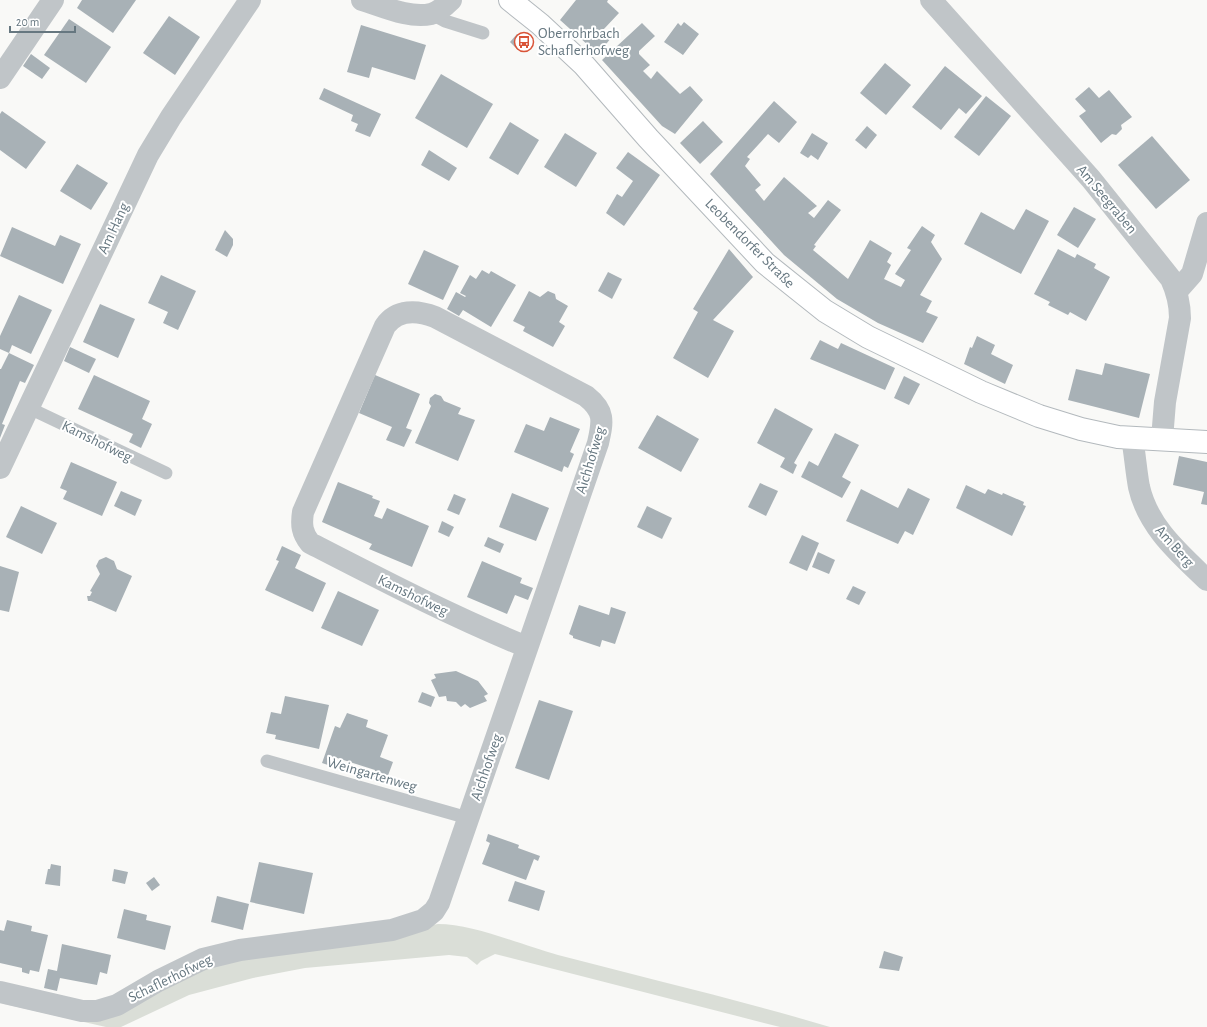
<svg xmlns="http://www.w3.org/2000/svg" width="1207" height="1027" font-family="'Alegreya Sans',sans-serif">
<rect width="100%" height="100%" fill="#f9f9f7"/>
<path fill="#daded7" d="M 438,924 C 473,924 522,945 558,955 C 649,979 740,1000 830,1027 L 780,1027 L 495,954 L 481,961 L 477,965 L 467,957 L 449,955 L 305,968 L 253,978 L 189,995 L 121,1027 L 106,1027 L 0,1003 L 83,1019 L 203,967 Z"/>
<g fill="#a8b1b6">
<path d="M 82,0 L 136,0 L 113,33 L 77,8 Z"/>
<path d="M 576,0 L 608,0 L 607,2 L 619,13 L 603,30 L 611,38 L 598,54 L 560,20 Z"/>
<path d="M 169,16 L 200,37 L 175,75 L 143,53 Z"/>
<path d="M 69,19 L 111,47 L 86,83 L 44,55 Z"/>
<path d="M 684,22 L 699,34 L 683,55 L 664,42 L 678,23 L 681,26 Z"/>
<path d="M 642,23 L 655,36 L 639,51 L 639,54 L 650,65 L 643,71 L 651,79 L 657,71 L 680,94 L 690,86 L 703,100 L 675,134 L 662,126 L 602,60 Z"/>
<path d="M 361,25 L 426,45 L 415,80 L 372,67 L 369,78 L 347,72 Z"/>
<path d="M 517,34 L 526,43 L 518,50 L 510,42 Z"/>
<path d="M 31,54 L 50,68 L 42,79 L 23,66 Z"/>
<path d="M 885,63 L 911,85 L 886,115 L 860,93 Z"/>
<path d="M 945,66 L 982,96 L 966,114 L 959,108 L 941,130 L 912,107 Z"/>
<path d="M 441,74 L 493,104 L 467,148 L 415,118 Z"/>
<path d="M 1089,87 L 1099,98 L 1109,90 L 1132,117 L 1121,125 L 1122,129 L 1116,135 L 1112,134 L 1101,143 L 1079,116 L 1086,111 L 1075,99 Z"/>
<path d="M 324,88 L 381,114 L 370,137 L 355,131 L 358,124 L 351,121 L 353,115 L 319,99 Z"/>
<path d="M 986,96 L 1011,116 L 979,156 L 954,137 Z"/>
<path d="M 774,101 L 797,122 L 779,143 L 768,134 L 747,157 L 750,159 L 745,166 L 761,185 L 755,190 L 764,201 L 784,177 L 817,206 L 808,213 L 814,218 L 828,200 L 841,210 L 814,245 L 816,246 L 813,250 L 848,279 L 870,240 L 892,253 L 887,262 L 891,265 L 884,279 L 901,287 L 905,280 L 895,274 L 911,250 L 907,248 L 922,226 L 935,235 L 931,242 L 942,259 L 920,295 L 932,301 L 926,312 L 938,317 L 923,343 L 878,323 L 837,299 L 784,255 L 710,174 Z"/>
<path d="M 2,111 L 46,142 L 26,169 L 0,150 L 0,114 Z"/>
<path d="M 703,121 L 723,142 L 700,164 L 680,143 Z"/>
<path d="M 510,122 L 539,140 L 518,175 L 489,158 Z"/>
<path d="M 867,126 L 877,135 L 866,149 L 855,140 Z"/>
<path d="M 565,133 L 597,153 L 576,187 L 544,167 Z"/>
<path d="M 812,133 L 828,143 L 818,160 L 811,155 L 808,158 L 800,153 Z"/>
<path d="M 1152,136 L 1190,180 L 1156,209 L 1118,165 Z"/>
<path d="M 429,150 L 457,168 L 449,181 L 421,165 Z"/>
<path d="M 628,152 L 660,175 L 624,226 L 606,213 L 617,194 L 622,197 L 633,181 L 616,168 Z"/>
<path d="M 77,164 L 108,183 L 91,210 L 60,191 Z"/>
<path d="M 1074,207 L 1096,219 L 1078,248 L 1057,235 Z"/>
<path d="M 1026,209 L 1049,221 L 1021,274 L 964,244 L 981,212 L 1014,230 Z"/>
<path d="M 12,227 L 55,246 L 60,235 L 81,244 L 63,284 L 0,256 Z"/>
<path d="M 225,230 L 233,239 L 233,245 L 227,257 L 215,250 Z"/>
<path d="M 729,249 L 753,277 L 713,320 L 734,331 L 708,378 L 673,358 L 698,312 L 693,309 Z"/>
<path d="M 1058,249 L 1075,258 L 1077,254 L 1096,264 L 1094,268 L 1110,277 L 1086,321 L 1070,312 L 1068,315 L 1048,305 L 1050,302 L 1034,294 Z"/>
<path d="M 424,250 L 459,266 L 443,300 L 408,284 Z"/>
<path d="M 482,270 L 489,274 L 491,271 L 516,285 L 491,327 L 463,310 L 459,316 L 447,309 L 456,292 L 465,297 L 466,296 L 460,293 L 470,275 L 476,279 Z"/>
<path d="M 608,272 L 622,279 L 612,299 L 598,291 Z"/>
<path d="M 161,275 L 196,291 L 178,330 L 163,323 L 168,312 L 148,303 Z"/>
<path d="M 529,291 L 540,297 L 548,291 L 555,294 L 556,299 L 568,306 L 559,322 L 565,326 L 553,347 L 523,331 L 525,327 L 513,321 Z"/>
<path d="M 19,295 L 52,310 L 31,354 L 12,345 L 9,353 L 0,349 L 0,336 Z"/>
<path d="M 100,304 L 135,319 L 118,358 L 83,342 Z"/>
<path d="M 977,336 L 995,345 L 991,354 L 1013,365 L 1005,384 L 964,364 L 970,347 L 972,348 Z"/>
<path d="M 820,340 L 838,349 L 841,343 L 895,368 L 885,390 L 810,359 Z"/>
<path d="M 70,347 L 96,359 L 89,373 L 64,361 Z"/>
<path d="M 9,353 L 34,365 L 25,383 L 20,381 L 2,424 L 5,425 L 0,438 L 0,369 L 1,369 Z"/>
<path d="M 1105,363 L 1150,374 L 1139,418 L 1068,400 L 1076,369 L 1102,375 Z"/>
<path d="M 94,375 L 150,401 L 142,419 L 152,424 L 141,448 L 129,442 L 133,434 L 78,409 Z"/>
<path d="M 375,375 L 420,394 L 406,428 L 412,430 L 404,447 L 386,440 L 392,427 L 359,413 Z"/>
<path d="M 904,376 L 920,384 L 909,405 L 894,398 Z"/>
<path d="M 435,394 L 441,396 L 444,401 L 461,408 L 458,414 L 475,420 L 458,461 L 415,443 L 431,406 L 429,403 L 430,398 Z"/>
<path d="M 775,408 L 813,429 L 794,463 L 797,465 L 793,474 L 780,467 L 785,458 L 757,443 Z"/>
<path d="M 657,415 L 699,439 L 681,472 L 638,448 Z"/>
<path d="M 550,417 L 580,429 L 570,452 L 574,454 L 568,468 L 564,466 L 562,472 L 514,452 L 526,424 L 544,431 Z"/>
<path d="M 835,433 L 859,445 L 842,477 L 851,482 L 842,498 L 801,477 L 809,461 L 818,466 Z"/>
<path d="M 1179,456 L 1207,462 L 1207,505 L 1201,504 L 1204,492 L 1173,485 Z"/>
<path d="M 71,462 L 117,482 L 102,516 L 63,499 L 67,491 L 60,488 Z"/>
<path d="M 338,482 L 373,496 L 372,498 L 380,501 L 374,516 L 382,519 L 387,508 L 429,526 L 412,567 L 369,549 L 372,544 L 322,522 Z"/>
<path d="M 760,483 L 778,491 L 766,516 L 748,507 Z"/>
<path d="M 966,485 L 985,494 L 988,489 L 1002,495 L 1003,493 L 1024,502 L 1023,505 L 1026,506 L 1012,536 L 956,508 Z"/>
<path d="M 908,488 L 930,499 L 913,535 L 905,531 L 898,544 L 846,521 L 861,489 L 898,508 Z"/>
<path d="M 121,491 L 142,500 L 135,516 L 114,506 Z"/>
<path d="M 512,493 L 549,508 L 536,541 L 499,527 Z"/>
<path d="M 454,494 L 466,499 L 459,515 L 447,510 Z"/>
<path d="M 21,506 L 57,523 L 42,554 L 6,537 Z"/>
<path d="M 647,506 L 672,518 L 662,539 L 637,527 Z"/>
<path d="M 442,521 L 454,527 L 449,537 L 438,532 Z"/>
<path d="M 802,535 L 819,543 L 807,571 L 789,563 Z"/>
<path d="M 488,537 L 504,544 L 500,553 L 484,546 Z"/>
<path d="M 282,546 L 301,555 L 295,568 L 326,583 L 313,612 L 265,590 L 279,561 L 276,560 Z"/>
<path d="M 818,552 L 835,560 L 829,574 L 812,567 Z"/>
<path d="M 106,557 L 114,561 L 117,569 L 132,576 L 116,612 L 91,601 L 88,601 L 87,596 L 90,596 L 92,592 L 90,591 L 100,574 L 96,566 L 99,560 Z"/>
<path d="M 482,561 L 522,578 L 520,583 L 533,588 L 528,600 L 515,595 L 507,614 L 467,597 Z"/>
<path d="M 0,566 L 19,572 L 9,612 L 0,610 Z"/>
<path d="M 853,586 L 866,592 L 859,605 L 846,599 Z"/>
<path d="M 338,591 L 379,610 L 362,646 L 321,628 Z"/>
<path d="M 579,605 L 609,615 L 611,607 L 626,612 L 615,644 L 602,640 L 600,647 L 573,638 L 573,636 L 569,634 Z"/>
<path d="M 456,671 L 478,681 L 488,694 L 484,696 L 487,701 L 470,708 L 465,704 L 461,707 L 456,702 L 447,701 L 446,696 L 439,697 L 431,680 L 436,678 L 434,674 Z"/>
<path d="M 422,692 L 435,697 L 431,707 L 418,702 Z"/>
<path d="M 285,696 L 329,705 L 319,749 L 275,739 L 276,735 L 266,733 L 271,712 L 281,714 Z"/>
<path d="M 539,700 L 573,711 L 549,780 L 515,768 Z"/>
<path d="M 347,713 L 368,720 L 366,727 L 388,735 L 380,757 L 393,762 L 386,781 L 374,777 L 375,770 L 334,757 L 334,767 L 322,763 L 335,726 L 340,728 Z"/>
<path d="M 488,834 L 519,845 L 518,848 L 540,856 L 538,861 L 534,859 L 526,880 L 482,864 L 490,843 L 486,841 Z"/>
<path d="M 259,862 L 313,873 L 304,914 L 250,902 Z"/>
<path d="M 51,864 L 61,866 L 60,886 L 45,884 L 48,869 L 50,869 Z"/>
<path d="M 114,869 L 128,872 L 125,884 L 112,881 Z"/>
<path d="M 154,877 L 160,885 L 152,891 L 146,883 Z"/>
<path d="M 515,881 L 545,891 L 539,911 L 508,901 Z"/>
<path d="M 217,896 L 249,904 L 243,930 L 211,922 Z"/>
<path d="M 124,909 L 147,915 L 146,920 L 171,926 L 165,950 L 117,938 Z"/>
<path d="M 7,920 L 32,926 L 31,931 L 48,935 L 39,972 L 30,970 L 29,974 L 22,972 L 22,968 L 0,963 L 0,930 L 4,931 Z"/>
<path d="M 62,944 L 111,955 L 107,974 L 100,972 L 97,985 L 60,978 L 57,991 L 44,988 L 48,969 L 57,971 Z"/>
<path d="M 884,951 L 903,957 L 899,971 L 879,968 Z"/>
</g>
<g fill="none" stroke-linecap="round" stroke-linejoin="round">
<g stroke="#b3b9bd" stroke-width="24">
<path id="secondary" d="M 510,0 L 540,24 L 584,65 L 648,138 L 765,263 L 825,311 L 868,337 L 981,392 L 1039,416 L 1081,429 L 1118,437 L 1207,442"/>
</g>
<g stroke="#c0c5c8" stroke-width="13">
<path d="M 432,14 L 445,21 L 483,33"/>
<path d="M 29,408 L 166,473"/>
<path d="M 267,761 L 468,818"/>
</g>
<g stroke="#c0c5c8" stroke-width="22">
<path d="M 362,0 C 382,6 409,19 431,14 C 439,12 446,5 451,0"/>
<path d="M 931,0 L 1091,179 L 1171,279 C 1177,292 1180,303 1180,318 L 1165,402 L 1162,439"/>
<path d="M 0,78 L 53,0"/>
<path d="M 1177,291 L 1192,274 L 1207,223"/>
<path d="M 1132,438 C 1135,454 1136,471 1139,487 C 1148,527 1179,553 1207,580"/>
<path d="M 0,468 L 148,155 L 171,117 L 250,0"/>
<path d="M 0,992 L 82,1011 L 97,1011 L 117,1005 L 158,981 L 203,959 L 240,950 L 392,930 L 423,920 L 434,911 L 439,903 L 598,443 C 603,421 605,411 586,396 L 435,317 C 417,310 397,309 385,326 L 303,512 C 301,525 302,533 310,543 C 382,580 453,617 527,647"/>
</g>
<use href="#secondary" stroke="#fff" stroke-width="22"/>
</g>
<defs>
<g id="bus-ring" transform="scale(1)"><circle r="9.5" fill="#fff" stroke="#d95438" stroke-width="1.5"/><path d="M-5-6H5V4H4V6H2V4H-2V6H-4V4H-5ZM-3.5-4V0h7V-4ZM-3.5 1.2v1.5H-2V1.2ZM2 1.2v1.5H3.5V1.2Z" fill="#d95438"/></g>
</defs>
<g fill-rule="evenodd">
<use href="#bus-ring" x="524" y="42"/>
</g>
<g text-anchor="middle" stroke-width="4" stroke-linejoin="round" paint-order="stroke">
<g font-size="15" fill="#667780" stroke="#fff" text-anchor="start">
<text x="538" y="38">Oberrohrbach<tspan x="538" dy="17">Schaflerhofweg</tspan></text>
</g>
<g font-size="15" fill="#667780" stroke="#fff">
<text transform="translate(1107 199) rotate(50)" y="5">Am Seegraben</text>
<text transform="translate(113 228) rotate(-65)" y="5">Am Hang</text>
<text transform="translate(750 243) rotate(45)" y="5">Leobendorfer Straße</text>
<text transform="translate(97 441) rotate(26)" y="5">Kamshofweg</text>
<text transform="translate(590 460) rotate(-73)" y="5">Aichhofweg</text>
<text transform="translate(1175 546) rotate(48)" y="5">Am Berg</text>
<text transform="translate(413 595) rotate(26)" y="5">Kamshofweg</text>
<text transform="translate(486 767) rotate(-71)" y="5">Aichhofweg</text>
<text transform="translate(372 774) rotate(16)" y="5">Weingartenweg</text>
<text transform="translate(170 978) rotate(-26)" y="5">Schaflerhofweg</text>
</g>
</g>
<path d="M10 26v6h65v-6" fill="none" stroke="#667780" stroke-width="2"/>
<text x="16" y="26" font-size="12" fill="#667780" stroke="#ffffff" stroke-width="3" paint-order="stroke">20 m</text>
</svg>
